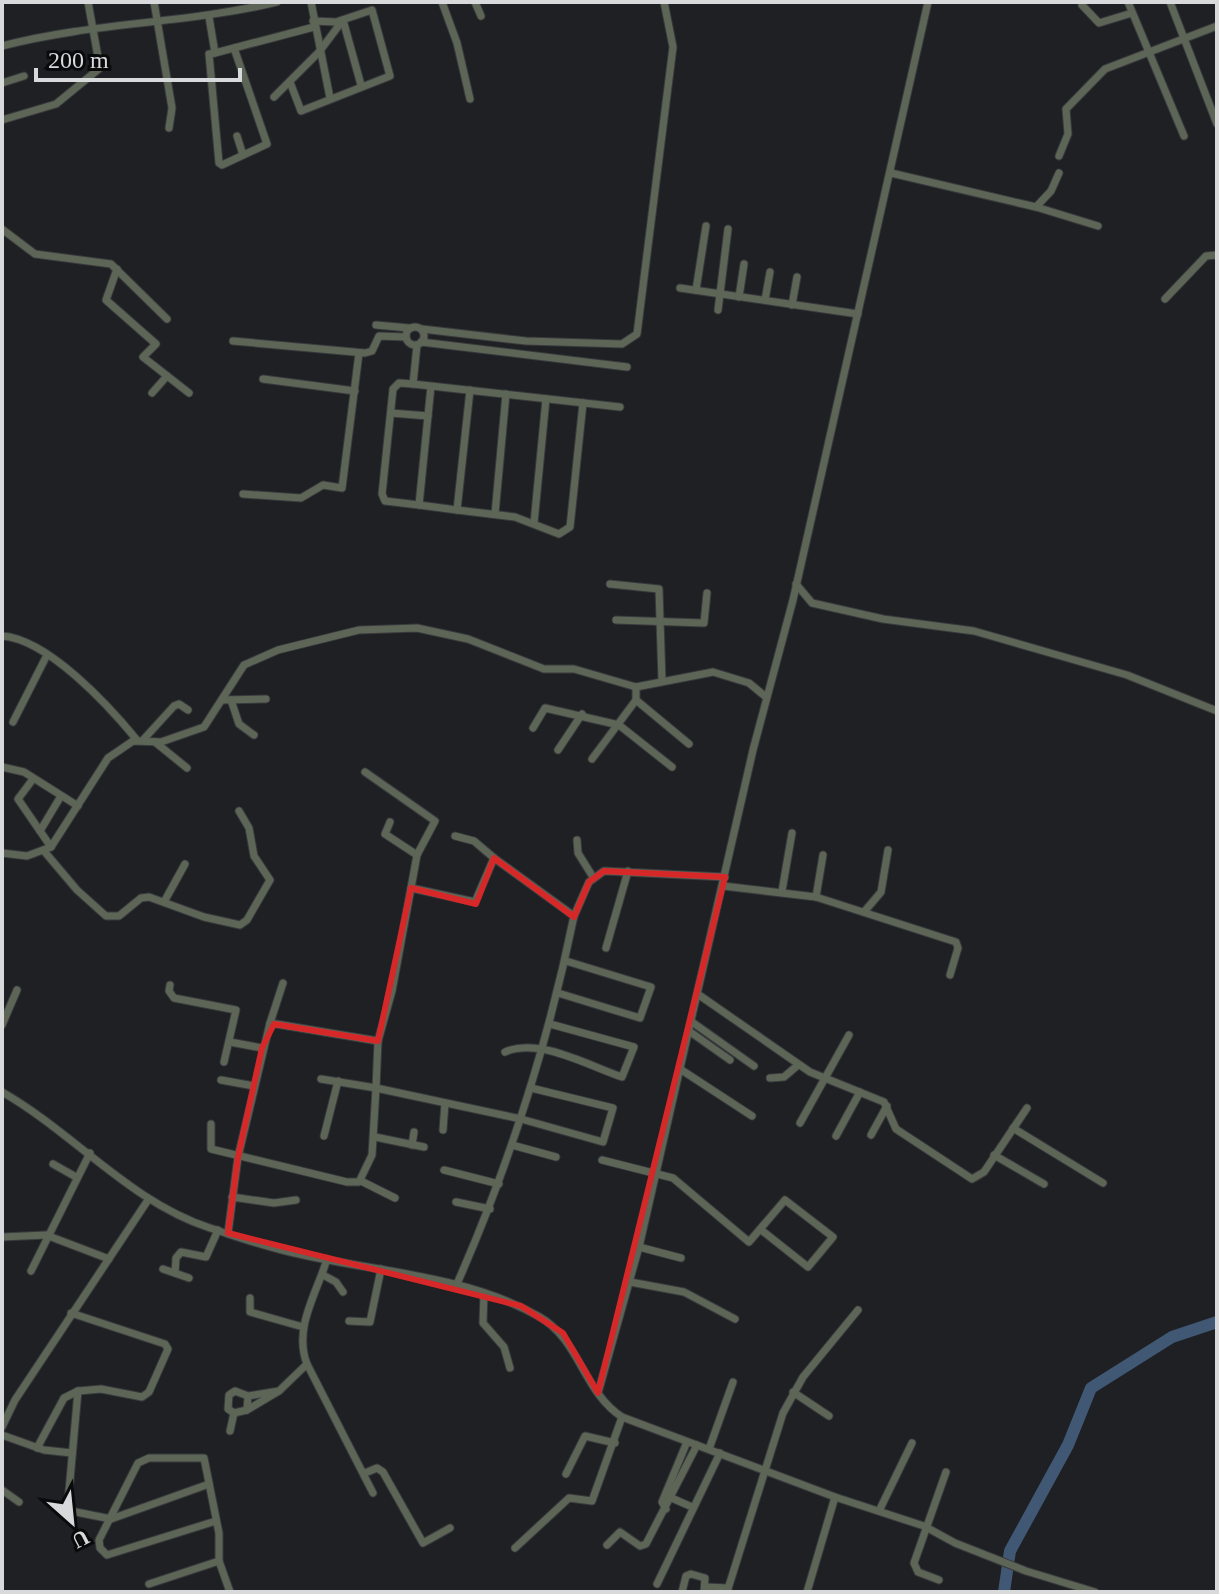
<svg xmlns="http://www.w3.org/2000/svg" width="1219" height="1594" font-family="'Times New Roman',serif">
<rect width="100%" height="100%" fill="#1e2023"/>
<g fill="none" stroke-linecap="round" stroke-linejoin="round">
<path stroke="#415875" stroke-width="12" d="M 1004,1592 L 1010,1551 L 1068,1445 L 1091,1388 L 1172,1337 L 1217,1322"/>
<g stroke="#383a3d" stroke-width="9">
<g id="minor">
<path d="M 154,2 L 172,108 L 169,128"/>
<path d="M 311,2 L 330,98"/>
<path d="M 442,2 L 457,43 L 470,99"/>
<path d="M 475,2 L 481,16"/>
<path d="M 1128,2 L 1184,136"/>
<path d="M 1170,2 L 1217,124"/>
<path d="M 1082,5 L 1099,23 L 1132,13"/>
<path d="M 209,17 L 215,53 L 209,54 L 219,163 L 222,165 L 267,144 L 234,48"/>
<path d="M 2,46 C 93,22 186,24 277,2"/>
<path d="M 215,53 L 314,27"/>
<path d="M 290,82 L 301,111 L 390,76 L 372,10 L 336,22 L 313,21"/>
<path d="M 2,83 L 24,76"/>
<path d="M 274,97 L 319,52 L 343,20 L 361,85"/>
<path d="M 2,120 L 56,104 L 100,68 L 88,2"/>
<path d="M 237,136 L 243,155"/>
<path d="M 1059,156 L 1068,134 L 1066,109 L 1105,69 L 1217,26"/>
<path d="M 891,173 L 1036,207 L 1051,191 L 1059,173"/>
<path d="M 1036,207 L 1098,226"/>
<path d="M 2,229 L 35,254 L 111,264 L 167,319"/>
<path d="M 117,269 L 106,300 L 156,344 L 143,357 L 189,393"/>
<path d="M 680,288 L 858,314"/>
<path d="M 696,290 L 706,226"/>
<path d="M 739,297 L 744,264"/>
<path d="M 1165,299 L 1206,256 L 1217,255"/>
<path d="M 765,300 L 770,272"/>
<path d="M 792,305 L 797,277"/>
<path d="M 718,310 L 728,229"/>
<path d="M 376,325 L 409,328"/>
<circle cx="415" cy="336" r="9"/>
<path d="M 422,329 L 526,341 L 622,344 L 637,334 L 673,47 L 664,2"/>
<path d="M 233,341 L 365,353 L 372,351 L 379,336 L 406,337"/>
<path d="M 421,342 L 627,367"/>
<path d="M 263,379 L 355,391"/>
<path d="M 413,384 L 417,345"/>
<path d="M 431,386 L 419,505 L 385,501 L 382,494 L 393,389 L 399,383 L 413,384 L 620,407"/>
<path d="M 470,390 L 457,510 L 515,517 L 559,534 L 570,527 L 583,403"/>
<path d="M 152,393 L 167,376"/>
<path d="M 391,413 L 428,416"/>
<path d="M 243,494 L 301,498 L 323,485 L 342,488 L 359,353"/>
<path d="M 419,505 L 457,510"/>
<path d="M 495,514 L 506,394"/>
<path d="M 534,523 L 546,399"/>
<path d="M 610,584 L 659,589 L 662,681"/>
<path d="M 796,584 L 812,603 L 883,619 L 974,631 L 1127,675 L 1217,711"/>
<path d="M 616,620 L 704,623 L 707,593"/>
<path d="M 2,636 C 48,639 109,706 137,740"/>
<path d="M 222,700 L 266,699"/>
<path d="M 231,700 L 239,724 L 254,735"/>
<path d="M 636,700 L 689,744"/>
<path d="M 13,722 L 47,655"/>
<path d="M 533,728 L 545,708 L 619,725 L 672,767"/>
<path d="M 143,740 L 174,706 L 179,704 L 188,710"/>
<path d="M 155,742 L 187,768"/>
<path d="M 558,750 L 582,714"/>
<path d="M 592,759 L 636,700 L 636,687"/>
<path d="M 2,767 L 24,772 L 78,806"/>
<path d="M 365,772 L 435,821 L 417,855 L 411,888"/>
<path d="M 33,779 L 18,799 L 51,847"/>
<path d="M 390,822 L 385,834 L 417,855"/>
<path d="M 40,831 L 61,796"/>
<path d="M 455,836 L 474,841 L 494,858"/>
<path d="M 577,840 L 578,853 L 593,877"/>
<path d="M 44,851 L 77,890 L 106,916 L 119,916 L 141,898 L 149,897 L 204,917 L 240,925 L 247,920 L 270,880 L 254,856 L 249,828 L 239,811"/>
<path d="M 2,853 L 27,856 L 51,847 L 108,758 L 133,741 L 161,742 L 204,727 L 244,665 L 278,650 L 359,630 L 417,628 L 468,639 L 544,669 L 574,669 L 636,687 L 713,672 L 749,683 L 766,697"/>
<path d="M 723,886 L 816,897 L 956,942 L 958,948 L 950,975"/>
<path d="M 782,891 L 792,833"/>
<path d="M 816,897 L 823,855"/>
<path d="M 164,902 L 185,864"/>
<path d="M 864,912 L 881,892 L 888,850"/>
<path d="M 574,916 L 589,882 L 604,871 L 725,877"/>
<path d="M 606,948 L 628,871"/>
<path d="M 170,985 L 169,991 L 174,998 L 236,1010 L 224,1062"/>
<path d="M 558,993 L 640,1018 L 651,987 L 566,961"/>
<path d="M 699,995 L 810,1072 L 884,1102 L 896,1129 L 972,1179 L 984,1172 L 1027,1108"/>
<path d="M 692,1022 L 754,1066"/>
<path d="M 270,1023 L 283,983"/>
<path d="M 2,1025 L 17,990"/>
<path d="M 689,1031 L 730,1060"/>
<path d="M 378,1041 L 376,1088 L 521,1119 L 603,1142 L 613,1108 L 531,1088"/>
<path d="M 230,1042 L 262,1048"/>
<path d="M 505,1052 C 539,1037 589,1066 622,1077 L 634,1047 L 550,1024"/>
<path d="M 680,1069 L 752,1116"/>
<path d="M 770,1078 L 784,1077 L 798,1065"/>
<path d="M 221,1080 L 254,1086"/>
<path d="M 2,1092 C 74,1133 130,1202 210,1228 C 235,1236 260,1245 286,1251 C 369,1272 461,1273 538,1316 C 580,1339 583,1392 622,1417 L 835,1497 L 924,1526 L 955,1543 L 1026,1571 L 1095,1592"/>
<path d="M 800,1123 L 849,1035"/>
<path d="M 211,1124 L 211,1149 L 347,1182 L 359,1182 L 372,1155 L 376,1088 L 321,1079"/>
<path d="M 1013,1128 L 1103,1183"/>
<path d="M 443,1130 L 445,1103"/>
<path d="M 871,1135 L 887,1106"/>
<path d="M 324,1136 L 338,1081"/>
<path d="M 836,1136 L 860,1092"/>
<path d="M 375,1137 L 424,1147"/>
<path d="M 412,1145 L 414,1132"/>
<path d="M 512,1145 L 556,1157"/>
<path d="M 994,1155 L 1044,1184"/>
<path d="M 602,1160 L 673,1178 L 749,1242 L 785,1200 L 833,1237 L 808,1267 L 760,1229"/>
<path d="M 53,1164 L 76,1177"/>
<path d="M 444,1170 L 499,1184"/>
<path d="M 361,1181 L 395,1198"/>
<path d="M 232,1197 L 274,1203 L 296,1200"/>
<path d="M 456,1202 L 490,1209"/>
<path d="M 228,1233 L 238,1157 L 270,1023 L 378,1041 L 392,991 L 411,888 L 475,902 L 494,858 L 574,916 C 548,1044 509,1166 456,1286"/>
<path d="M 2,1237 L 46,1235 L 109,1259"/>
<path d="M 639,1247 L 681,1258"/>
<path d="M 327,1259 C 317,1293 293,1328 307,1364 L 373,1493"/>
<path d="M 163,1269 L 189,1278"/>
<path d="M 31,1271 L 90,1153"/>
<path d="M 175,1273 L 176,1258 L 181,1252 L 206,1257 L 218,1230"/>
<path d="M 323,1275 L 336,1282 L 343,1292"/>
<path d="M 630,1282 L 684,1292 L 735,1319"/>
<path d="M 484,1293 L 483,1323 L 504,1347 L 510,1368"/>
<path d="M 250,1298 L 250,1312 L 303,1327"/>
<path d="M 71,1313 L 165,1344 L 168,1349 L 149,1392 L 142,1397 L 101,1389 L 78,1391"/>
<path d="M 349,1321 L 370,1322 L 381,1269"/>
<path d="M 793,1392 L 829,1416"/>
<path d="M 598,1393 L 639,1247 L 753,750 L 793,600 L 928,2"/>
<path d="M 248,1396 L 247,1410 L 234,1413 L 228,1409 L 229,1395 L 235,1391 L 248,1396 L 279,1391 L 307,1364"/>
<path d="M 247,1410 L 279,1391"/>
<path d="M 2,1427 L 15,1400 L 148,1200"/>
<path d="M 230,1431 L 234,1413"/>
<path d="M 2,1435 L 44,1450 L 72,1453"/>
<path d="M 37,1448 L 64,1398 L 78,1391 L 68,1502 L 71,1511 L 111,1519 L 209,1484"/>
<path d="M 709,1449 L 733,1382"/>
<path d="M 365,1473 L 377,1468 L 383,1472 L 423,1543 L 450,1528"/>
<path d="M 566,1474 L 585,1436 L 615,1443"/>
<path d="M 2,1490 L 19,1502"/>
<path d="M 667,1496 L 692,1507"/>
<path d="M 666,1509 L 662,1502 L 687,1442"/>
<path d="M 879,1511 L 912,1443"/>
<path d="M 607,1545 L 620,1532 L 640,1546 L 646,1544 L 697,1445"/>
<path d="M 515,1548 L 569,1498 L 592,1501 L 622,1417"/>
<path d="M 219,1561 L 230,1592"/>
<path d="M 939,1580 L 918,1572 L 914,1563 L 946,1472"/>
<path d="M 149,1584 L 219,1561 L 219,1533 L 204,1458 L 149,1458 L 138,1463 L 99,1540 L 100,1548 L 107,1555 L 216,1521"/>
<path d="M 657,1584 L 720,1453"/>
<path d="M 706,1587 L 728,1588"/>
<path d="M 682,1592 L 686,1576 L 691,1574 L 705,1578 L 704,1592"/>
<path d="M 727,1592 L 783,1413 L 803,1377 L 858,1310"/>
<path d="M 807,1592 L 835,1497"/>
</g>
</g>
<use href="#minor" stroke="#5d6557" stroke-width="7"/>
</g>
<path fill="none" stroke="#d62828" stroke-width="6" stroke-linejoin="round" d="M 494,858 L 574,917 L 589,882 L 604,871 L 725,877 L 598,1393 L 563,1333 L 521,1306 L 228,1233 L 238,1157 L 262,1048 L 274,1024 L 378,1041 L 411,888 L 476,904 Z"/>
<rect width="1219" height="1594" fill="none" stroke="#d8d9db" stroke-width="8"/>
<g transform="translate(72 1522) rotate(153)" stroke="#090a0b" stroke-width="6" paint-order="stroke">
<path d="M0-6L14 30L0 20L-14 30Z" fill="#d8d9db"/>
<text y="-12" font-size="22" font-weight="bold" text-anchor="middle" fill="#d8d9db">U</text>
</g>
<path d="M36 68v12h204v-12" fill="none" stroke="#d8d9db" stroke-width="4"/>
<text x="48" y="68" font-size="24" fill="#d8d9db" stroke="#090a0b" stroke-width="6" paint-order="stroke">200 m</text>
</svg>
